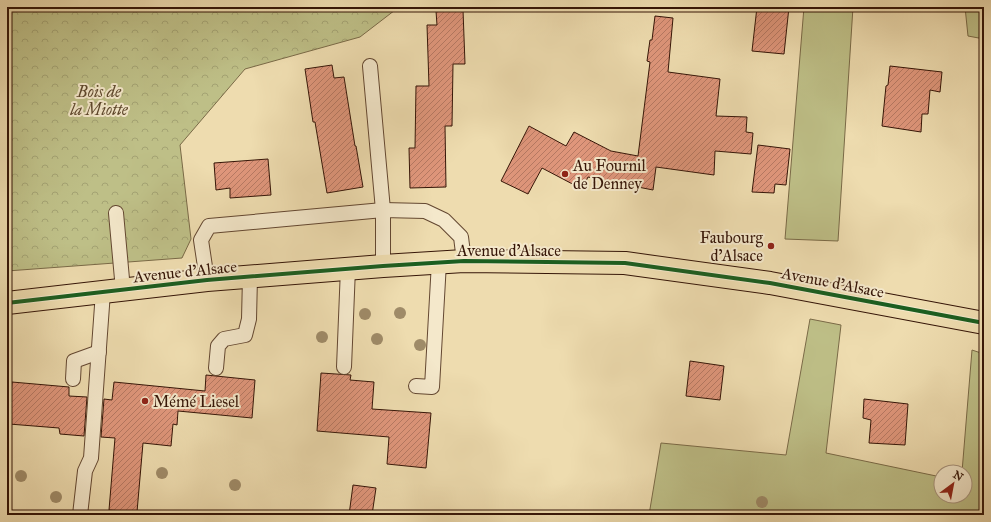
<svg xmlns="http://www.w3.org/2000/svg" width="991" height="522" font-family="'IM FELL Great Primer',serif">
<defs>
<pattern id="forest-crowns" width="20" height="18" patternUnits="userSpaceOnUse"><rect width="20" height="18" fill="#bebf87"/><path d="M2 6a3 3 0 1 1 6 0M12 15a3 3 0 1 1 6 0" fill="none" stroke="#a4a373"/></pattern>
<pattern id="building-hatch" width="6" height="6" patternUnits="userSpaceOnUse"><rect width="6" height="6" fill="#df967b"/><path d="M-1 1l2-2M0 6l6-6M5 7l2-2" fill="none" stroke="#b67963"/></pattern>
</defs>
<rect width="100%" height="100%" fill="#eedcaf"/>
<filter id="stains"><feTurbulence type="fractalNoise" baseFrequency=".005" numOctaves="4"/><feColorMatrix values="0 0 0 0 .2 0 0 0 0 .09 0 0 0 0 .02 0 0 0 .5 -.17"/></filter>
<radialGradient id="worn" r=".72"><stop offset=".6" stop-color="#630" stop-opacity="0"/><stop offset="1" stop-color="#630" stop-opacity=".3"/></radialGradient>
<g fill="#bebf87" stroke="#7a6a47">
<path d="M 804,7 L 853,7 L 838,241 L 785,239 Z"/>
<path d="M 965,7 L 984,7 L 984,39 L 968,36 Z"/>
<path d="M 810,319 L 841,325 L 826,453 L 941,477 L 941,496 L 965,496 L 965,472 L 962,472 L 972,350 L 984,354 L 984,515 L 649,515 L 661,443 L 786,455 Z"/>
</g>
<path fill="url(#forest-crowns)" stroke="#7a6a47" d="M 7,7 L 399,7 L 360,37 L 245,69 L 180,145 L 191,239 L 182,258 L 7,271 Z"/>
<g fill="url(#building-hatch)" stroke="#351507">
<path d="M 757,7 L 789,7 L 784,54 L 752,51 Z"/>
<path d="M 463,10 L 465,64 L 453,64 L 452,126 L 445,126 L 446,187 L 410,188 L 409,148 L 415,148 L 416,86 L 429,86 L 427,25 L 437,25 L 436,11 Z"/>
<path d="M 655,16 L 673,18 L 668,72 L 720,79 L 716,116 L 747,117 L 746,132 L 753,133 L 751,154 L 715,151 L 714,175 L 656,167 L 653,190 L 588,177 L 582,189 L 542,168 L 528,194 L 501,181 L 529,126 L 566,146 L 574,132 L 611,151 L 638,156 L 650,62 L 647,61 L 650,40 L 652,40 Z"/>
<path d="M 332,65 L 334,78 L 344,77 L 355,146 L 356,146 L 363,187 L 327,193 L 315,122 L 313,122 L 305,69 Z"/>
<path d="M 890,66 L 942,72 L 940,92 L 930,90 L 928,114 L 922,114 L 921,132 L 882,126 L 886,86 L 888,85 Z"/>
<path d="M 758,145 L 790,149 L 786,185 L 775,184 L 774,193 L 752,192 Z"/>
<path d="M 268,159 L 271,195 L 230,198 L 230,188 L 216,190 L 214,163 Z"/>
<path d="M 690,361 L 724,366 L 720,400 L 686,396 Z"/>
<path d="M 321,373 L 351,375 L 350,380 L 374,382 L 372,409 L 431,413 L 426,468 L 387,464 L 389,437 L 317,431 Z"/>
<path d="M 206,375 L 255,380 L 252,418 L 178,411 L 177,425 L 173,424 L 171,446 L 143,443 L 137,512 L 109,510 L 115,438 L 101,437 L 104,399 L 112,400 L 114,382 L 205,391 Z"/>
<path d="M 12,382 L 69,387 L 69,396 L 87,397 L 84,436 L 60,434 L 59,428 L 9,424 Z"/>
<path d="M 864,399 L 908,404 L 905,445 L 869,443 L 871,420 L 863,418 Z"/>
<path d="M 353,485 L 376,488 L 372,515 L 349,515 Z"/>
</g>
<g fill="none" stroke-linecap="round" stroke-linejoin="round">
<g stroke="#634731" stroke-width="16">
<g id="lane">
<path d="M 370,66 L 383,210 L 383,266"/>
<path d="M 116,213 L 123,290"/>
<path d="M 207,280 L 201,240 L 209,226 L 383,210 L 425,211 L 444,220 L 461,237 L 464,261"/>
<path d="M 344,367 L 348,268"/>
<path d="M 216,368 L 218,346 L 224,339 L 245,335 L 249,319 L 250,277"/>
<path d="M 73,379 L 74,361 L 99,352"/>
<path d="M 416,386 L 432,387 L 439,262"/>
<path d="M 80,515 L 85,471 L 91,458 L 103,292"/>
</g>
</g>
<g stroke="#351507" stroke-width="24">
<path id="primary" d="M 7,303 L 207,280 L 383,266 L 464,261 L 625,263 L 770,283 L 984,323"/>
</g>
<use href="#lane" stroke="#f4e8cb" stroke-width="14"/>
<use href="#primary" stroke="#eedcaf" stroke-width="22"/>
<g stroke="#f4e8cb" stroke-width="6">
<path id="cycleway" d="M 7,303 L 207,280 L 383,266 L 464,261 L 625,263 L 770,283 L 984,323"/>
</g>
<use href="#cycleway" stroke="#1b5e20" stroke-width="4"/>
</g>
<g fill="#9f8b68">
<circle cx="400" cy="313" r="6"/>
<circle cx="365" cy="314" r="6"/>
<circle cx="322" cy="337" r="6"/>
<circle cx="377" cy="339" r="6"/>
<circle cx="420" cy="345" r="6"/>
<circle cx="162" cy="473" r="6"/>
<circle cx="21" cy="476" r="6"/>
<circle cx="235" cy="485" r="6"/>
<circle cx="56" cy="497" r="6"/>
<circle cx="762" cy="502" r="6"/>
</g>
<g fill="#8f2418" stroke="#f4e8cb" stroke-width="1.5">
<circle cx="565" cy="174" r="4"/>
<circle cx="771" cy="246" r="4"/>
<circle cx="145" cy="401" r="4"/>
</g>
<g text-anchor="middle" stroke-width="4" stroke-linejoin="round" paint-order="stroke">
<g font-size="16" font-style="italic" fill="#5e482d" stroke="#f4e8cb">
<text x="99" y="97">Bois de<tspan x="99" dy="18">la Miotte</tspan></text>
</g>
<g font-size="16" fill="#351507" stroke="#f4e8cb" text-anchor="start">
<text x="573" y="171">Au Fournil<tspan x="573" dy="18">de Denney</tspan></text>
<text x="763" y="243" text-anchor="end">Faubourg<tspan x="763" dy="18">d'Alsace</tspan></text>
<text x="153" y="407">Mémé Liesel</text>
</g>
<g font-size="16" fill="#351507" stroke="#f4e8cb">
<text x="509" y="256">Avenue d'Alsace</text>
<text transform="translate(185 271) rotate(-6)" y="6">Avenue d'Alsace</text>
<text transform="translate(833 282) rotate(11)" y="6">Avenue d'Alsace</text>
</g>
</g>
<rect width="991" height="522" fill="none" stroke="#eedcaf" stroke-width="24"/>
<rect x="8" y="8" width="975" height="506" fill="none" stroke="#351507" stroke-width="2"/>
<rect x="12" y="12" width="967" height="498" fill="none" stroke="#351507"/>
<g transform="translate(953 484) rotate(32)"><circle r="19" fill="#f4e8cb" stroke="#a8947d"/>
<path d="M0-3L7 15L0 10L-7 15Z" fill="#8f2418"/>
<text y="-6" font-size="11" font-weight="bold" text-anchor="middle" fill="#351507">N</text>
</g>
<rect width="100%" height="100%" filter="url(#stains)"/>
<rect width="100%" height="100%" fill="url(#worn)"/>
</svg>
